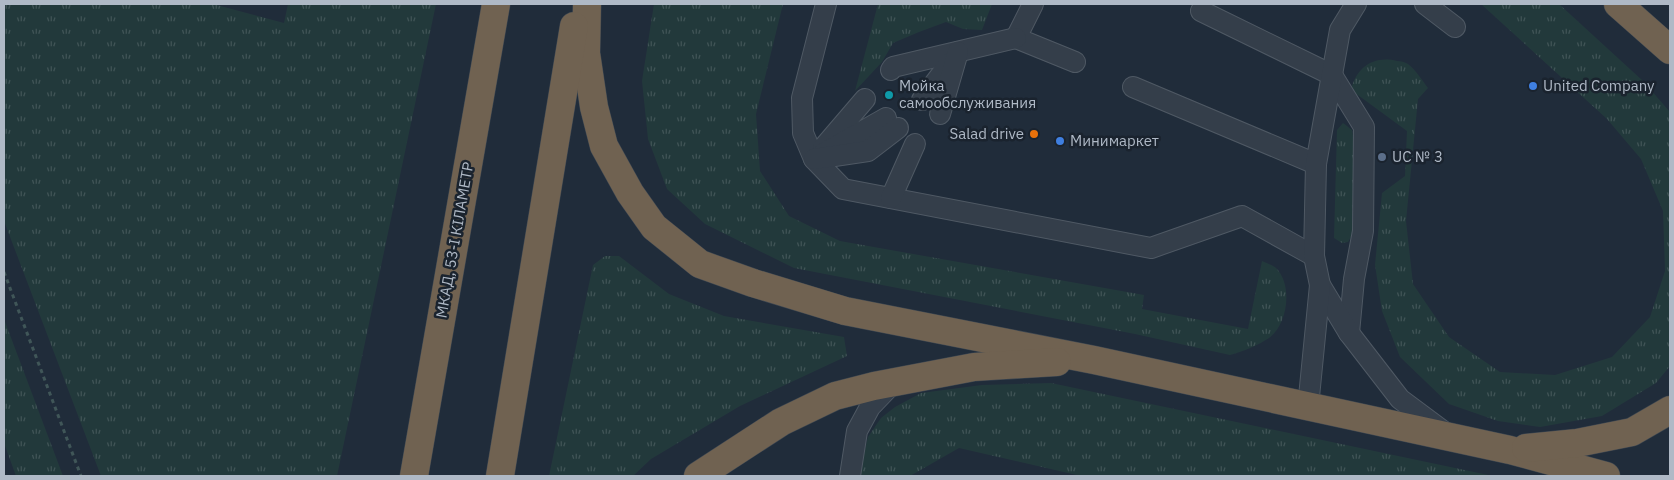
<svg xmlns="http://www.w3.org/2000/svg" width="1674" height="480" font-family="'IBM Plex Sans',sans-serif">
<defs>
<pattern id="grass-tufts" width="24" height="20" patternUnits="userSpaceOnUse" patternTransform="scale(1.25)"><rect width="24" height="20" fill="#22393b"/><path d="M3 7l-1-3M5 7V3M7 7l1-3M15 17l-1-3M17 17v-4M19 17l1-3" fill="none" stroke="#405456"/></pattern>
</defs>
<rect width="100%" height="100%" fill="#202c3a"/>
<g fill="url(#grass-tufts)">
<path d="M 4,4 L 213,4 L 284,23 L 288,4 L 436,4 L 337,476 L 101,476 L 4,221 Z"/>
<path d="M 654,4 L 783,4 L 756,114 L 760,171 L 789,216 L 840,241 L 1144,295 L 1142,309 L 1248,329 L 1262,261 C 1266,263 1273,265 1276,268 C 1293,285 1288,324 1269,338 C 1257,346 1244,351 1230,355 L 1135,334 L 794,268 L 705,224 L 667,189 L 648,139 L 642,81 Z"/>
<path d="M 878,4 L 992,4 L 982,30 L 963,29 L 946,22 L 919,32 L 893,43 L 882,62 L 855,91 Z"/>
<path d="M 1481,4 L 1559,4 L 1643,81 L 1670,112 L 1670,366 L 1656,383 L 1602,416 L 1540,427 L 1498,421 L 1449,404 L 1400,357 L 1382,311 L 1375,265 L 1382,193 L 1405,176 L 1407,131 L 1351,90 C 1356,68 1373,55 1397,61 C 1400,61 1405,62 1408,64 C 1415,69 1422,80 1428,88 L 1418,99 L 1406,221 L 1413,284 L 1449,337 L 1500,372 L 1555,375 L 1612,357 L 1650,317 L 1665,271 L 1663,211 L 1641,159 L 1607,119 Z"/>
<path d="M 1343,123 L 1352,130 L 1354,142 L 1352,235 L 1348,242 L 1342,243 L 1334,238 L 1337,130 Z"/>
<path d="M 605,256 L 619,256 L 669,294 L 724,316 L 844,337 L 847,356 L 740,406 L 651,459 L 633,476 L 549,476 L 593,265 Z"/>
<path d="M 4,319 L 63,476 L 16,476 L 4,443 Z"/>
<path d="M 1051,383 L 1493,476 L 1081,476 L 959,448 L 910,476 L 862,476 L 860,470 L 868,437 L 881,418 L 895,407 L 921,393 L 982,385 Z"/>
</g>
<g fill="none" stroke-linecap="round" stroke-linejoin="round">
<g stroke="#4f5964" stroke-width="22">
<g id="lane">
<path d="M 826,4 L 802,98 L 803,133 L 814,159 L 843,189 L 1151,248 L 1242,216 L 1314,256"/>
<path d="M 1033,4 L 1016,38 L 1075,62"/>
<path d="M 1425,4 L 1455,27"/>
<path d="M 1201,11 L 1332,75 L 1364,127 L 1363,231 L 1354,279 L 1349,333"/>
<path d="M 891,70 L 893,67 L 1016,38"/>
<path d="M 1133,87 L 1316,164"/>
<path d="M 922,100 L 950,63"/>
<path d="M 940,114 L 958,52"/>
<path d="M 823,148 L 865,99"/>
<path d="M 824,153 L 886,118"/>
<path d="M 814,159 L 868,151 L 898,128"/>
<path d="M 891,198 L 915,144"/>
<path d="M 1320,285 L 1349,333 L 1400,399 L 1447,434"/>
<path d="M 1308,407 L 1320,285 L 1314,256 L 1316,164 L 1340,30 L 1356,4"/>
<path d="M 850,476 L 857,431 L 870,407 L 894,382"/>
</g>
</g>
<g stroke="#3c4651" stroke-width="29">
<g id="highway">
<path d="M 587,4 L 586,53 L 594,107 L 604,146 L 630,193 L 654,227 L 700,264 L 753,283 L 845,311 L 1094,360 L 1510,450 L 1606,476"/>
<path d="M 1618,4 L 1670,50"/>
<path d="M 1526,448 L 1577,443 L 1632,432 L 1670,410"/>
<path d="M 414,476 L 496,4"/>
<path d="M 500,476 L 574,26"/>
<path d="M 698,476 L 781,422 L 835,396 L 874,386 L 974,367 L 1057,362"/>
</g>
</g>
<path stroke="#405658" stroke-width="3" stroke-dasharray="4 4" stroke-linecap="butt" d="M 4,272 L 81,476"/>
<use href="#lane" stroke="#343e4a" stroke-width="20"/>
<use href="#highway" stroke="#706251" stroke-width="28"/>
</g>
<g fill="#3f7fe0" stroke="#1a232e" stroke-width="2">
<circle cx="1533" cy="86" r="5"/>
<circle cx="1060" cy="141" r="5"/>
</g>
<circle fill="#0f9aa8" stroke="#1a232e" stroke-width="2" cx="889" cy="95" r="5"/>
<circle fill="#e8710a" stroke="#1a232e" stroke-width="2" cx="1034" cy="134" r="5"/>
<circle fill="#5c6f8a" stroke="#1a232e" stroke-width="2" cx="1382" cy="157" r="5"/>
<g text-anchor="middle" stroke-width="5" stroke-linejoin="round" paint-order="stroke">
<g font-size="15" fill="#afb9c6" stroke="#1a232e" text-anchor="start">
<text x="899" y="91">Мойка<tspan x="899" dy="17">самообслуживания</tspan></text>
<text x="1543" y="91">United Company</text>
<text x="1024" y="139" text-anchor="end">Salad drive</text>
<text x="1070" y="146">Минимаркет</text>
<text x="1392" y="162">UC № 3</text>
</g>
<g font-size="15" fill="#afb9c6" stroke="#1a232e">
<text transform="translate(455 240) rotate(-80)" y="5">МКАД, 53-І КІЛАМЕТР</text>
</g>
</g>
<rect width="1674" height="480" fill="none" stroke="#afb9c6" stroke-width="10"/>
</svg>
